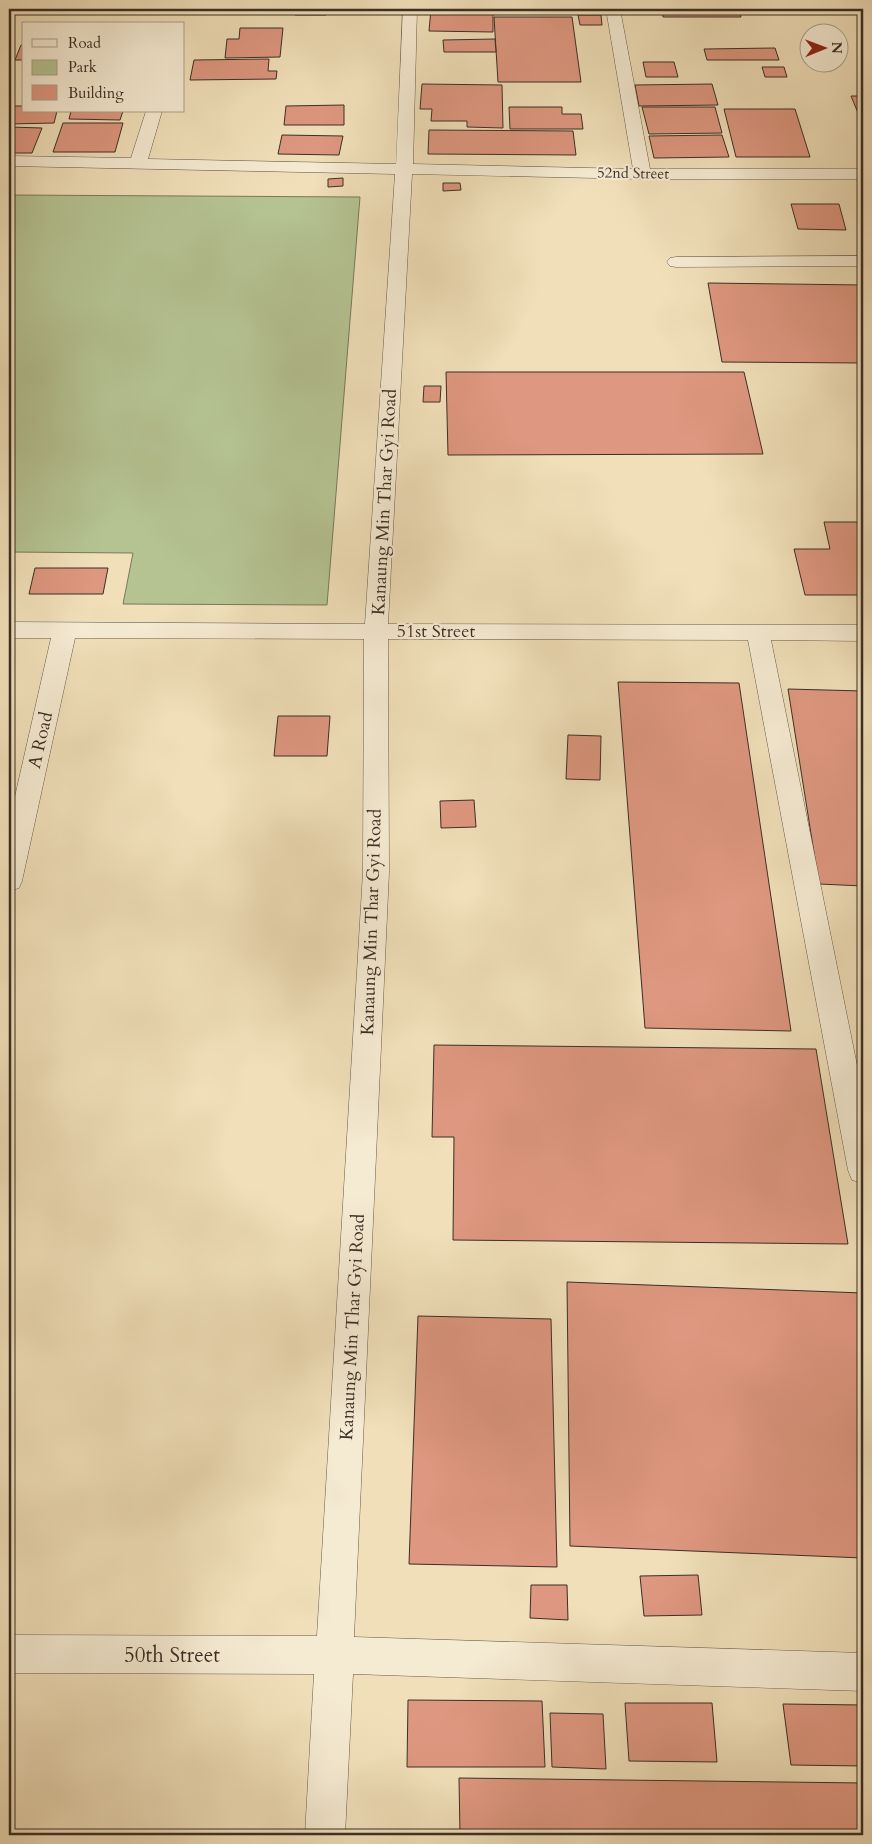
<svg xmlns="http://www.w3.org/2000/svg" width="872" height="1844" font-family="Cardo,serif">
<rect width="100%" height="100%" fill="#f0dfb9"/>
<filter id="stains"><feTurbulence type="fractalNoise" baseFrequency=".004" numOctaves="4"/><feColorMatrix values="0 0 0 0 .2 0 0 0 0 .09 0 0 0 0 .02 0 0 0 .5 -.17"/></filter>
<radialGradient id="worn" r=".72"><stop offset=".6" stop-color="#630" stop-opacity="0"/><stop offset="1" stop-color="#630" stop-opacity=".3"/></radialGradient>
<path fill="#b5c393" stroke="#78795c" d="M 9,195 L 360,197 L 327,605 L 123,604 L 133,553 L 9,552 Z"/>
<g fill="#de9780" stroke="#3b2f25">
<path d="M 296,9 L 327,9 L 326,15 L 295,15 Z"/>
<path d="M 431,9 L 493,9 L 493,32 L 429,31 Z"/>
<path d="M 662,9 L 739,9 L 741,17 L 663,17 Z"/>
<path d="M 578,15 L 601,15 L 602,25 L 580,25 Z"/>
<path d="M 494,17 L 572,17 L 581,82 L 498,82 Z"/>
<path d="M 240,28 L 283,28 L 280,57 L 225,58 L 227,39 L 239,39 Z"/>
<path d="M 495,39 L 496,52 L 444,52 L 443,40 Z"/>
<path d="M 21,45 L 24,45 L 24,60 L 15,60 Z"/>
<path d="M 775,48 L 779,60 L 707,60 L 704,49 Z"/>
<path d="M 269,59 L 268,71 L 277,71 L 276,79 L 190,80 L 194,60 Z"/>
<path d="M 643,62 L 674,62 L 678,77 L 646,77 Z"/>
<path d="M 762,67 L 784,67 L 787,77 L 765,77 Z"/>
<path d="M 422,84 L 502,85 L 503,128 L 467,127 L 467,121 L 431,121 L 432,109 L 420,109 Z"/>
<path d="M 712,84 L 718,105 L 639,106 L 635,85 Z"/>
<path d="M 851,96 L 863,96 L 863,125 Z"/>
<path d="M 344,105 L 344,125 L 284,125 L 286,106 Z"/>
<path d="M 9,106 L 24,106 L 24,111 L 57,111 L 54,123 L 9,124 Z"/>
<path d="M 509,107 L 562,107 L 562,114 L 581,114 L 583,129 L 510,129 Z"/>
<path d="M 642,107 L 715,107 L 722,133 L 649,134 Z"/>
<path d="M 724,109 L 795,109 L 810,157 L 736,157 Z"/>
<path d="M 71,111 L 123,111 L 120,120 L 69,119 Z"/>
<path d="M 63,123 L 123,123 L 115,152 L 53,152 Z"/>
<path d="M 9,127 L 42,128 L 32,153 L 9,153 Z"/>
<path d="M 429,130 L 573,131 L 576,155 L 428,154 Z"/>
<path d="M 282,135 L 343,136 L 339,155 L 278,154 Z"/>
<path d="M 722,135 L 729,157 L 654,158 L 649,136 Z"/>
<path d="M 343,178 L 343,186 L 328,187 L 328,179 Z"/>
<path d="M 443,183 L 460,183 L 461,190 L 443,191 Z"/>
<path d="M 791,204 L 839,204 L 846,230 L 798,229 Z"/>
<path d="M 708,283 L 863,285 L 863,363 L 722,362 Z"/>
<path d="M 446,372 L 744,372 L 763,454 L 448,455 Z"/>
<path d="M 424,386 L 441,386 L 440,402 L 423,402 Z"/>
<path d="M 824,522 L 857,522 L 863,545 L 863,595 L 805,595 L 794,549 L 830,549 Z"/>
<path d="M 35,568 L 108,568 L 103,594 L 29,594 Z"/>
<path d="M 618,682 L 739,683 L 791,1031 L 645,1028 Z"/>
<path d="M 788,689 L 863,691 L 863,886 L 819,884 Z"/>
<path d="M 278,716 L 330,716 L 327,756 L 274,756 Z"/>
<path d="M 568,735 L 601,736 L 600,780 L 566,779 Z"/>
<path d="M 474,800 L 476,827 L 441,828 L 440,801 Z"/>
<path d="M 434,1045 L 816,1049 L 848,1244 L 453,1240 L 454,1137 L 432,1137 Z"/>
<path d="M 567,1282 L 863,1293 L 863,1558 L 570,1546 Z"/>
<path d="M 418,1316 L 551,1319 L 557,1567 L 409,1564 Z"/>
<path d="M 698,1575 L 702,1615 L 644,1616 L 640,1576 Z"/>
<path d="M 531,1585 L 567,1585 L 568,1620 L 530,1618 Z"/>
<path d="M 408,1700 L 542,1701 L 545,1767 L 407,1767 Z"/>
<path d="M 625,1703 L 712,1703 L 717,1762 L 629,1761 Z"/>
<path d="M 783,1704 L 863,1705 L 863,1766 L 791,1765 Z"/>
<path d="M 550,1713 L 603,1714 L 606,1769 L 552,1767 Z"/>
<path d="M 459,1778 L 863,1783 L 863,1835 L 460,1835 Z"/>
</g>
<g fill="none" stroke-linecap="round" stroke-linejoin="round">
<g stroke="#685b4a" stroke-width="1">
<g id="minor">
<path d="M 403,9 L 417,9 L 413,164 L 633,169 L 606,9 L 620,9 L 650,169 L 863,169 L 863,179 L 642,179 L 412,174 L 388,624 L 863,625 L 863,641 L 771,640 L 863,1095 L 863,1183 L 852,1180 L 848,1170 L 748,640 L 388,639 L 389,872 L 354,1637 L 863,1653 L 863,1691 L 353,1674 L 345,1835 L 305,1835 L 314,1674 L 9,1673 L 9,1635 L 317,1636 L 363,872 L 364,639 L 75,638 L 22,881 L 19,888 L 9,891 L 9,823 L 51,638 L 9,638 L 9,622 L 365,624 L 395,174 L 9,166 L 9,156 L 131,158 L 146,111 L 162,111 L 148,159 L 396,164 Z"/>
<path d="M 863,256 L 863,266 L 676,267 L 670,266 L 667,262 L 670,258 L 676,257 Z"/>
</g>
</g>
<use href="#minor" fill="#f5ead2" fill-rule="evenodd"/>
</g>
<g text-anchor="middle" stroke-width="4.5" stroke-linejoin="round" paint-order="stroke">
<g font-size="15" fill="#3b2f25" stroke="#f5ead2">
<text transform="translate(633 173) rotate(1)" y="5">52nd Street</text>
</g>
<g font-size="18" fill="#3b2f25" stroke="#f5ead2">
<text transform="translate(384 502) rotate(-87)" y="6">Kanaung Min Thar Gyi Road</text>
<text x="436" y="637">51st Street</text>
<text transform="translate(40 740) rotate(-77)" y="6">A Road</text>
<text transform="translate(371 922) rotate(-88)" y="6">Kanaung Min Thar Gyi Road</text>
<text transform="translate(352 1327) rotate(-87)" y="6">Kanaung Min Thar Gyi Road</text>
</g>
<g font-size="21" fill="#3b2f25" stroke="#f5ead2">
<text x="172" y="1662">50th Street</text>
</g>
</g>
<rect width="872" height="1844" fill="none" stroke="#f0dfb9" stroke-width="30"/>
<rect x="10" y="10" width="852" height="1824" fill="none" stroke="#3b2f25" stroke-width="2.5"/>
<rect x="15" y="15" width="842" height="1814" fill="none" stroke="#3b2f25"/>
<rect x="22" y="22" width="162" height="90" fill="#f5ead2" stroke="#ab9f8d"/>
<rect x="32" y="39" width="25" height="8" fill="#f5ead2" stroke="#ab9f8d"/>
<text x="68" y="48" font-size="15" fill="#3b2f25">Road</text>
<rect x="32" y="60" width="25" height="15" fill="#b5c393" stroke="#ab9f8d"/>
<text x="68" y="72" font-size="15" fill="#3b2f25">Park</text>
<rect x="32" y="85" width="25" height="15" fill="#de9780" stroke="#ab9f8d"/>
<text x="68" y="98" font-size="15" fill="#3b2f25">Building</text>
<g transform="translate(824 48) rotate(89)"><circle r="24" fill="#f5ead2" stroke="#ab9f8d"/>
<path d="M0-4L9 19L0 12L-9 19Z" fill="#8f2418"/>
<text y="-8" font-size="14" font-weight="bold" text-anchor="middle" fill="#3b2f25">N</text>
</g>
<rect width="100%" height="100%" filter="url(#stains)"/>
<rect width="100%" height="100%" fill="url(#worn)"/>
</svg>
